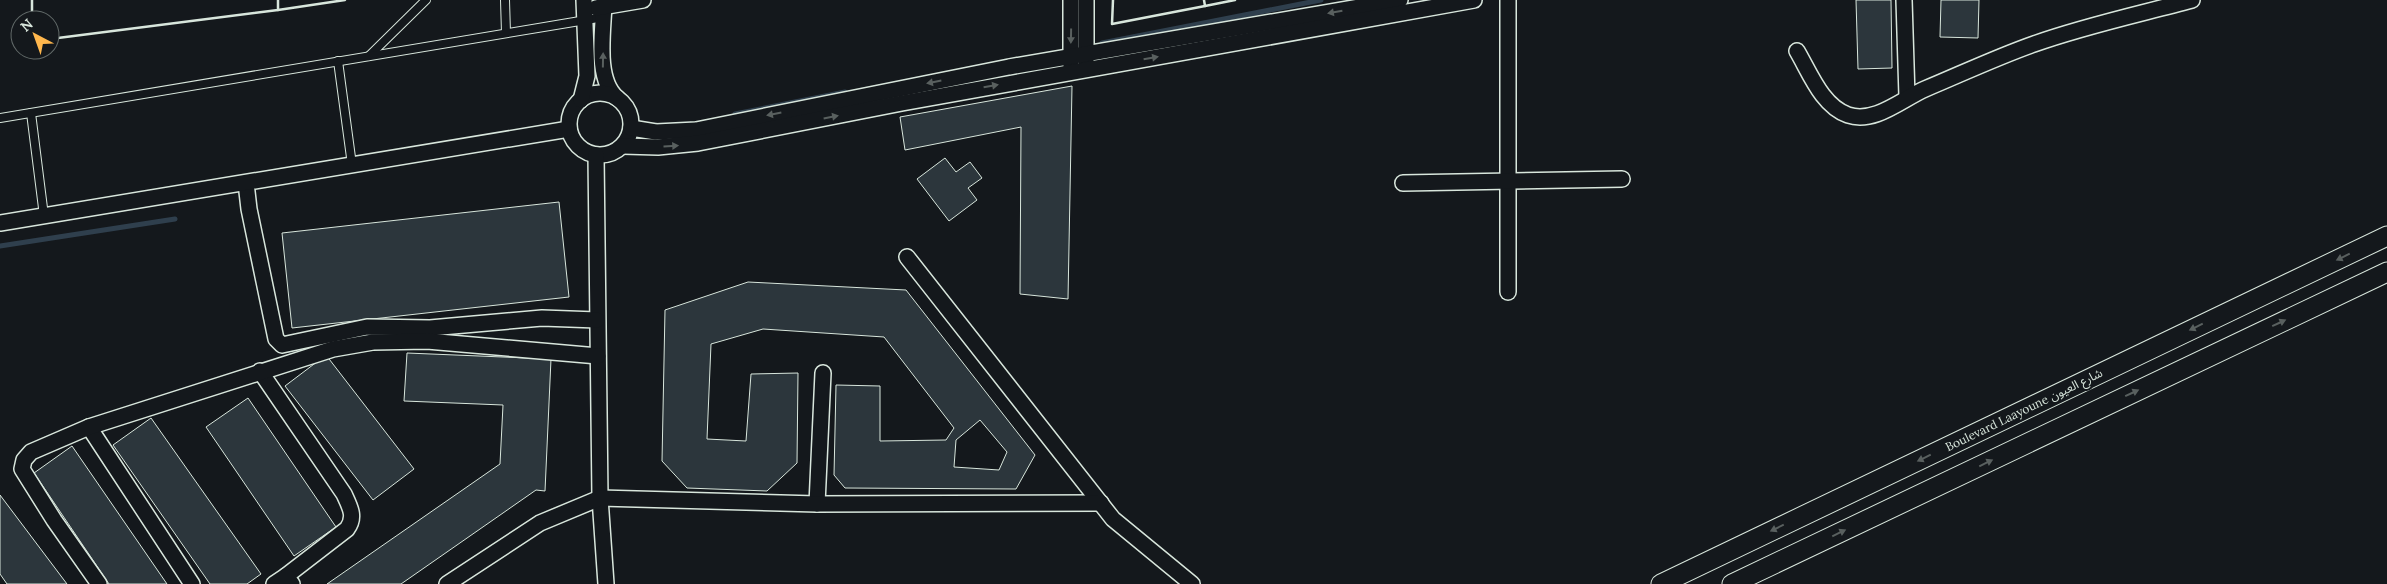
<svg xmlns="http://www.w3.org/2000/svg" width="2387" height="584" font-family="Lora,'Noto Sans Arabic',serif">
<rect width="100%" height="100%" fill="#14181c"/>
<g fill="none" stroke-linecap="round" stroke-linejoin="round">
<g stroke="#2f3f4d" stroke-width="5">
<path d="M 1102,43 L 1321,0"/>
<path d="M 735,114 L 845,92"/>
<path d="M 0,246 L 175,219"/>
</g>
</g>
<g fill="#2c363c" stroke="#d8e6dc" fill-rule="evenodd">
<path d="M 1856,0 L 1891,0 L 1892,68 L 1858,69 Z"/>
<path d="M 1941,0 L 1979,0 L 1978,38 L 1940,37 Z"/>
<path d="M 1072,86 L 1068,299 L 1020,294 L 1021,127 L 905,150 L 900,117 Z"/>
<path d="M 945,158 L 956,172 L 970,162 L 982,178 L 968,188 L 977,200 L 949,221 L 917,179 Z"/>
<path d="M 559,202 L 569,297 L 292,328 L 282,233 Z"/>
<path d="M 748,282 L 906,290 L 1035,455 L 1016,489 L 845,488 L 834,475 L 836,385 L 880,386 L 880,441 L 946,440 L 954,428 L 884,337 L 763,329 L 711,344 L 707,439 L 746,441 L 751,374 L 798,373 L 797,463 L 767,491 L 687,488 L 662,461 L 665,310 ZM 980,420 L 1007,452 L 999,470 L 954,467 L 956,440 Z"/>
<path d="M 407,353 L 551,359 L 545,491 L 536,490 L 401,584 L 327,584 L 500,464 L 503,405 L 404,401 Z"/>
<path d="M 326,355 L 414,469 L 373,500 L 285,386 Z"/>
<path d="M 248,398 L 336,527 L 294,556 L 206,427 Z"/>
<path d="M 151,418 L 261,574 L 247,584 L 210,584 L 113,445 Z"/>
<path d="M 72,446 L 167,584 L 109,584 L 34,473 Z"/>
<path d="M 0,495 L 67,584 L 7,584 L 0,574 Z"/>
</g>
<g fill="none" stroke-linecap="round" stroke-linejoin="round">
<g stroke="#d8e6dc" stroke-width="10">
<g id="service">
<path d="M 505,0 L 506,33"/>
<path d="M 369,56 L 426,0"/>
<path d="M 338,61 L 352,165"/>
<path d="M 31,113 L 44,216"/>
<path d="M 0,118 L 604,17"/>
</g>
</g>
<g stroke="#d8e6dc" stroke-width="18">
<g id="minor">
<path d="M 604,0 C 604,28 594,78 617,98"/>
<path d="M 1508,0 L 1508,292"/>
<path d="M 1904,0 L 1907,97"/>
<path d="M 596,8 L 643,0"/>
<path d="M 1797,51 C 1810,73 1822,106 1848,115 C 1875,124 1902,99 1925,89 C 1961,74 1997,57 2034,44 C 2084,26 2140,14 2192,0"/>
<path d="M 1086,63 L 1086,0"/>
<path d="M 1071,66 L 1071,0"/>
<circle cx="600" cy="124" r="31"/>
<path d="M 581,100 L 587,76 L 584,0"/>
<path d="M 631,128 L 656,132 L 696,130 L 1009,67 L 1400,0"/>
<path d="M 623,146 L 658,147 L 698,143 L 902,103 L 1474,0"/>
<path d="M 596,155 L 600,498 L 606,584"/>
<path d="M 246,183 L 249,209 L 276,339 L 282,345 L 367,327 L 430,328 L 542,318 L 597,320"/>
<path d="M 1403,183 L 1622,179"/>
<path d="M 0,223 L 569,129"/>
<path d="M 907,257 L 1113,519 L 1192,584"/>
<path d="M 260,371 L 344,494 C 350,507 356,517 347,529 L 286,576"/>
<path d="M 89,427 L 192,584"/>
<path d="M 817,504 L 823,373"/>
<path d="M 99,584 L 54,520 L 22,469 L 24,460 L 31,452 L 89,427 L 333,349 L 373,342 L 427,341 L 598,356"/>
<path d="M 274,584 L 286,576 L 292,584"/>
<path d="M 447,584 L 540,523 L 600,498 L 817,504 L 1101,503"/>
</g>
</g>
<g stroke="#d8e6dc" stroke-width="21">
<g id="tertiary">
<path d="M 1661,584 L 2387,236"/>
<path d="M 1732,584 L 2387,272"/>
</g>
</g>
<use href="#service" stroke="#14181c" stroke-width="8"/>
<use href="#minor" stroke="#14181c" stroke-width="15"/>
<use href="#tertiary" stroke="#14181c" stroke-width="19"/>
<g stroke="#d8e6dc" stroke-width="2.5">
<path d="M 32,0 L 32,20"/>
<path d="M 1113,0 L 1112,24 L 1205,6"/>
<path d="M 1204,0 L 1205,6 L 1235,0"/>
<path d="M 278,10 L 345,0"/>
<path d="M 50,39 L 278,10 L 278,0"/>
</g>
</g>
<defs><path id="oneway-solid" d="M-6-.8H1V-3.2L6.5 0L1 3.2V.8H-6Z" transform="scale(1.25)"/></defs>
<g fill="#59605f">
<use href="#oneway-solid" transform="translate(1335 12) rotate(170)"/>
<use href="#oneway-solid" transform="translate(1071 36) rotate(91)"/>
<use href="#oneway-solid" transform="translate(1151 58) rotate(-10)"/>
<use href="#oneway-solid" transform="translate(603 60) rotate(-89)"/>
<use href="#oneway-solid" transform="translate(934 82) rotate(169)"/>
<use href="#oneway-solid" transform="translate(991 86) rotate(-10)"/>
<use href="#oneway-solid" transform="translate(774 114) rotate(169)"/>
<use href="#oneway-solid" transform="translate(831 117) rotate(-11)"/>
<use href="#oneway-solid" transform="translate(671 146) rotate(-3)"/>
<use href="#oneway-solid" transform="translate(2343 257) rotate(154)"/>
<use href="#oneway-solid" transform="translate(2279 323) rotate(-25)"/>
<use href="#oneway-solid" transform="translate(2196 327) rotate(154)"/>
<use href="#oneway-solid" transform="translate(2132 393) rotate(-25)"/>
<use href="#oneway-solid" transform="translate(1924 458) rotate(154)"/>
<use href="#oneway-solid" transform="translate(1986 463) rotate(-26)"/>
<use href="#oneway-solid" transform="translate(1777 528) rotate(154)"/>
<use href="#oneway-solid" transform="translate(1839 533) rotate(-26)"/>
</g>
<g text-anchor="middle" stroke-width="4" stroke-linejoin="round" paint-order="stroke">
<g font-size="12" fill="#d8e6dc" stroke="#14181c">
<text transform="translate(2024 410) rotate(-26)" y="4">Boulevard Laayoune شارع العيون</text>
</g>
</g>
<g transform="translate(35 35) rotate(319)"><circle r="24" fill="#14181c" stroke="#626a69"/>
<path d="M0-4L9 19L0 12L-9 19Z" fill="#ffb74d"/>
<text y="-8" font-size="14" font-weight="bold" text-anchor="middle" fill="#d8e6dc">N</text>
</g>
</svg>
